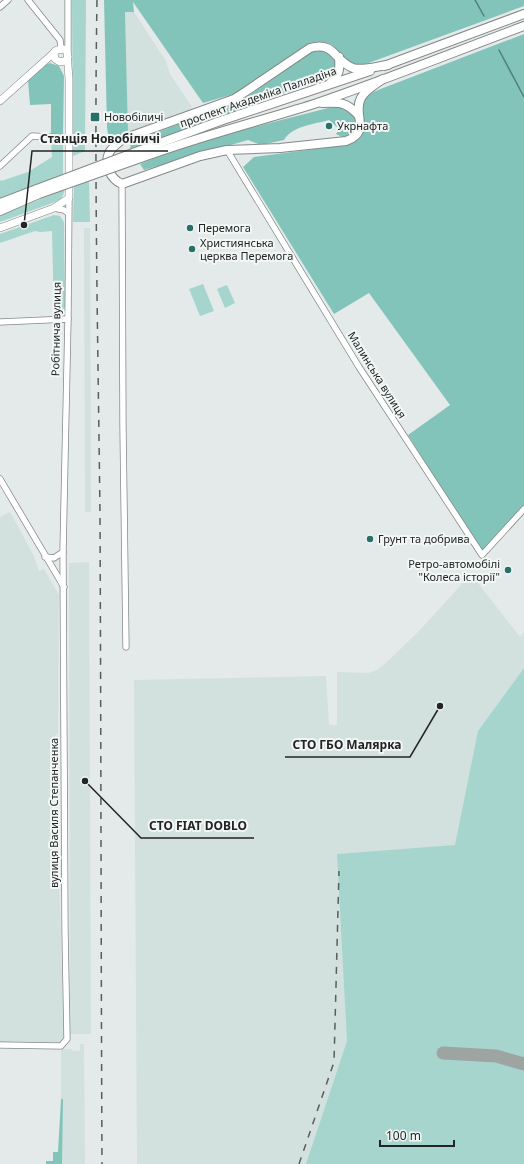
<svg xmlns="http://www.w3.org/2000/svg" width="524" height="1164" font-family="'Noto Sans',sans-serif">
<rect width="100%" height="100%" fill="#e4eae9"/>
<g fill="#d2e1de">
<path d="M 125,11 L 134,12 L 166,61 L 170,74 L 192,107 L 188,111 L 128,132 Z"/>
<path d="M 84,228 L 90,228 L 91,512 L 85,512 Z"/>
<path d="M 10,512 L 34,556 L 39,571 L 44,569 L 59,595 L 58,733 L 50,744 L 50,785 L 52,794 L 52,814 L 57,814 L 64,1038 L 60,1042 L 0,1043 L 0,517 Z"/>
<path d="M 89,562 L 91,1034 L 70,1034 L 69,563 Z"/>
<path d="M 471,574 L 520,637 L 524,632 L 524,1164 L 137,1164 L 134,680 L 326,676 L 329,725 L 337,725 L 337,672 L 368,673 L 377,670 L 388,661 L 419,631 Z"/>
<path d="M 80,1044 L 84,1044 L 85,1164 L 61,1164 L 61,1049 L 71,1049 L 73,1051 L 80,1051 Z"/>
</g>
<g fill="#a6d5ce">
<path d="M 72,0 L 86,0 L 85,151 L 73,156 Z"/>
<path d="M 51,140 L 63,141 L 63,175 L 0,199 L 0,179 L 1,181 L 28,172 L 52,157 Z"/>
<path d="M 89,179 L 90,222 L 73,222 L 74,185 Z"/>
<path d="M 65,189 L 62,198 L 58,201 L 0,222 L 0,216 Z"/>
<path d="M 54,215 L 60,216 L 64,222 L 65,307 L 59,313 L 54,316 L 52,231 L 40,232 L 35,231 L 0,243 L 0,234 Z"/>
<path d="M 203,284 L 214,311 L 200,316 L 189,289 Z"/>
<path d="M 227,285 L 235,303 L 225,308 L 217,289 Z"/>
<path d="M 524,668 L 524,1164 L 306,1164 L 347,1041 L 337,854 L 455,845 L 478,731 Z"/>
</g>
<g fill="#83c4ba">
<path d="M 104,0 L 524,0 L 524,6 L 363,65 C 336,66 343,35 310,43 L 237,93 L 203,103 L 133,2 L 134,12 L 125,12 L 128,132 L 109,142 L 107,127 Z"/>
<path d="M 524,34 L 524,505 L 484,550 L 479,548 L 408,435 L 450,405 L 369,293 L 334,314 L 243,167 L 254,157 L 346,145 C 378,131 354,118 365,99 C 368,95 373,92 378,90 Z"/>
<path d="M 322,49 L 335,58 L 337,67 L 331,75 L 323,79 L 130,150 L 131,142 L 241,101 L 311,52 Z"/>
<path d="M 50,63 L 59,66 L 64,76 L 63,135 L 51,135 L 51,104 L 30,105 L 28,80 L 45,65 Z"/>
<path d="M 341,107 C 354,113 358,117 356,132 L 353,135 L 342,137 L 336,134 L 339,129 L 329,120 C 315,124 292,126 284,140 L 261,145 L 248,140 L 144,170 L 140,164 L 183,147 L 234,132 L 328,108 Z"/>
<path d="M 61,1099 L 63,1099 L 62,1164 L 46,1164 L 46,1161 L 53,1161 L 53,1152 L 58,1152 Z"/>
</g>
<g fill="none" stroke-linecap="round" stroke-linejoin="round">
<g stroke="#517f78" stroke-width="1.5">
<path d="M 475,0 L 484,16"/>
<path d="M 499,50 L 524,97"/>
</g>
<path stroke="#9ea4a2" stroke-width="13" d="M 443,1053 L 496,1056 L 524,1064"/>
<g stroke="#848988" stroke-width="7">
<g id="minor">
<path d="M 28,0 L 60,40 L 61,48"/>
<path d="M 0,7 L 8,0"/>
<path d="M 68,54 L 68,0"/>
<path d="M 227,150 L 359,367 L 482,555 L 524,509"/>
<path d="M 0,166 L 32,136 L 69,138"/>
<path d="M 122,184 L 123,428 L 126,647"/>
<path d="M 54,208 L 64,210 L 68,213"/>
<path d="M 0,322 L 68,319"/>
<path d="M 0,479 L 64,587"/>
<path d="M 45,557 L 54,558 L 63,552"/>
<path d="M 0,1045 L 61,1046 L 67,1039 L 65,931 L 63,552 L 68,319 L 69,198"/>
</g>
</g>
<g stroke="#848988" stroke-width="8">
<g id="major">
<path d="M 55,51 L 54,54 L 55,59 L 60,62 L 65,61 L 68,57"/>
<path d="M 0,101 L 57,50 L 64,49 L 67,52 L 69,79 L 69,198 L 54,208 L 0,228"/>
</g>
</g>
<g stroke="#848988" stroke-width="10">
<g id="highway">
<path d="M 384,66 L 524,14"/>
<path d="M 383,79 C 376,84 365,90 361,98 C 352,114 372,132 346,141 L 280,148 L 227,150 L 200,156 L 122,184 C 110,179 104,164 109,153 C 112,147 118,143 123,139 L 234,99 L 245,92 L 310,48 C 335,41 334,61 353,68 C 363,71 378,66 388,65"/>
<path d="M 330,83 C 340,75 340,69 339,57"/>
<path d="M 322,103 C 340,102 347,102 359,116"/>
<path d="M 149,147 L 223,120 L 370,71"/>
<path d="M 152,154 C 205,135 260,121 314,104 C 385,80 454,52 524,26"/>
<path d="M 0,203 L 37,189"/>
<path d="M 0,211 L 39,194"/>
</g>
</g>
<use href="#minor" stroke="#fff" stroke-width="5.5"/>
<use href="#major" stroke="#fff" stroke-width="7"/>
<use href="#highway" stroke="#fff" stroke-width="8"/>
<g stroke="#595d5c" stroke-width="1.5" stroke-dasharray="7 7" stroke-linecap="butt">
<path d="M 97,0 C 94,172 98,343 100,515 C 101,731 101,948 102,1164"/>
<path d="M 299,1164 L 334,1062 L 339,871"/>
</g>
<g stroke="#848988" stroke-width="10" stroke-linecap="butt">
<g id="highway-bridge">
<path d="M 37,189 L 149,147"/>
<path d="M 39,194 L 152,154"/>
</g>
</g>
<use href="#highway-bridge" stroke="#fff" stroke-width="8"/>
</g>
<g fill="#287068" stroke="#f2f7f6" stroke-width="1.5">
<rect x="90" y="112" width="10" height="10" rx="2"/>
<circle cx="329" cy="126" r="4"/>
<circle cx="190" cy="228" r="4"/>
<circle cx="192" cy="249" r="4"/>
<circle cx="370" cy="539" r="4"/>
<circle cx="508" cy="570" r="4"/>
</g>
<g text-anchor="middle" stroke-width="4" stroke-linejoin="round" paint-order="stroke">
<g font-size="11" fill="#232525" stroke="#f2f7f6">
<text transform="translate(258 97) rotate(-19)" y="4">проспект Академіка Палладіна</text>
<text transform="translate(56 329) rotate(-89)" y="4">Робітнича вулиця</text>
<text transform="translate(377 375) rotate(58)" y="4">Малинська вулиця</text>
<text transform="translate(54 813) rotate(-90)" y="4">вулиця Василя Степанченка</text>
</g>
<g font-size="11" fill="#232525" stroke="#f2f7f6" text-anchor="start">
<text x="104" y="121">Новобіличі</text>
<text x="337" y="130">Укрнафта</text>
<text x="198" y="232">Перемога</text>
<text x="200" y="247">Християнська<tspan x="200" dy="13">церква Перемога</tspan></text>
<text x="378" y="543">Грунт та добрива</text>
<text x="500" y="568" text-anchor="end">Ретро-автомобілі<tspan x="500" dy="13">"Колеса історії"</tspan></text>
</g>
</g>
<path fill="none" stroke="#232525" stroke-width="1.5" d="M24 225L32 151H168M440 706L410 757H285M85 781L141 838H254"/>
<g fill="#232525" stroke="#f2f7f6" stroke-width="1.5">
<circle cx="24" cy="225" r="4"/>
<circle cx="440" cy="706" r="4"/>
<circle cx="85" cy="781" r="4"/>
</g>
<g font-size="12" text-anchor="middle" font-weight="bold" fill="#232525" stroke="#f2f7f6" stroke-width="4" stroke-linejoin="round" paint-order="stroke">
<text x="100" y="143">Станція Новобіличі</text>
<text x="347" y="749">СТО ГБО Малярка</text>
<text x="198" y="830">СТО FIAT DOBLO</text>
</g>
<path d="M380 1140v6h74v-6" fill="none" stroke="#232525" stroke-width="2"/>
<text x="386" y="1140" font-size="12" fill="#232525" stroke="#f2f7f6" stroke-width="3" paint-order="stroke">100 m</text>
</svg>
